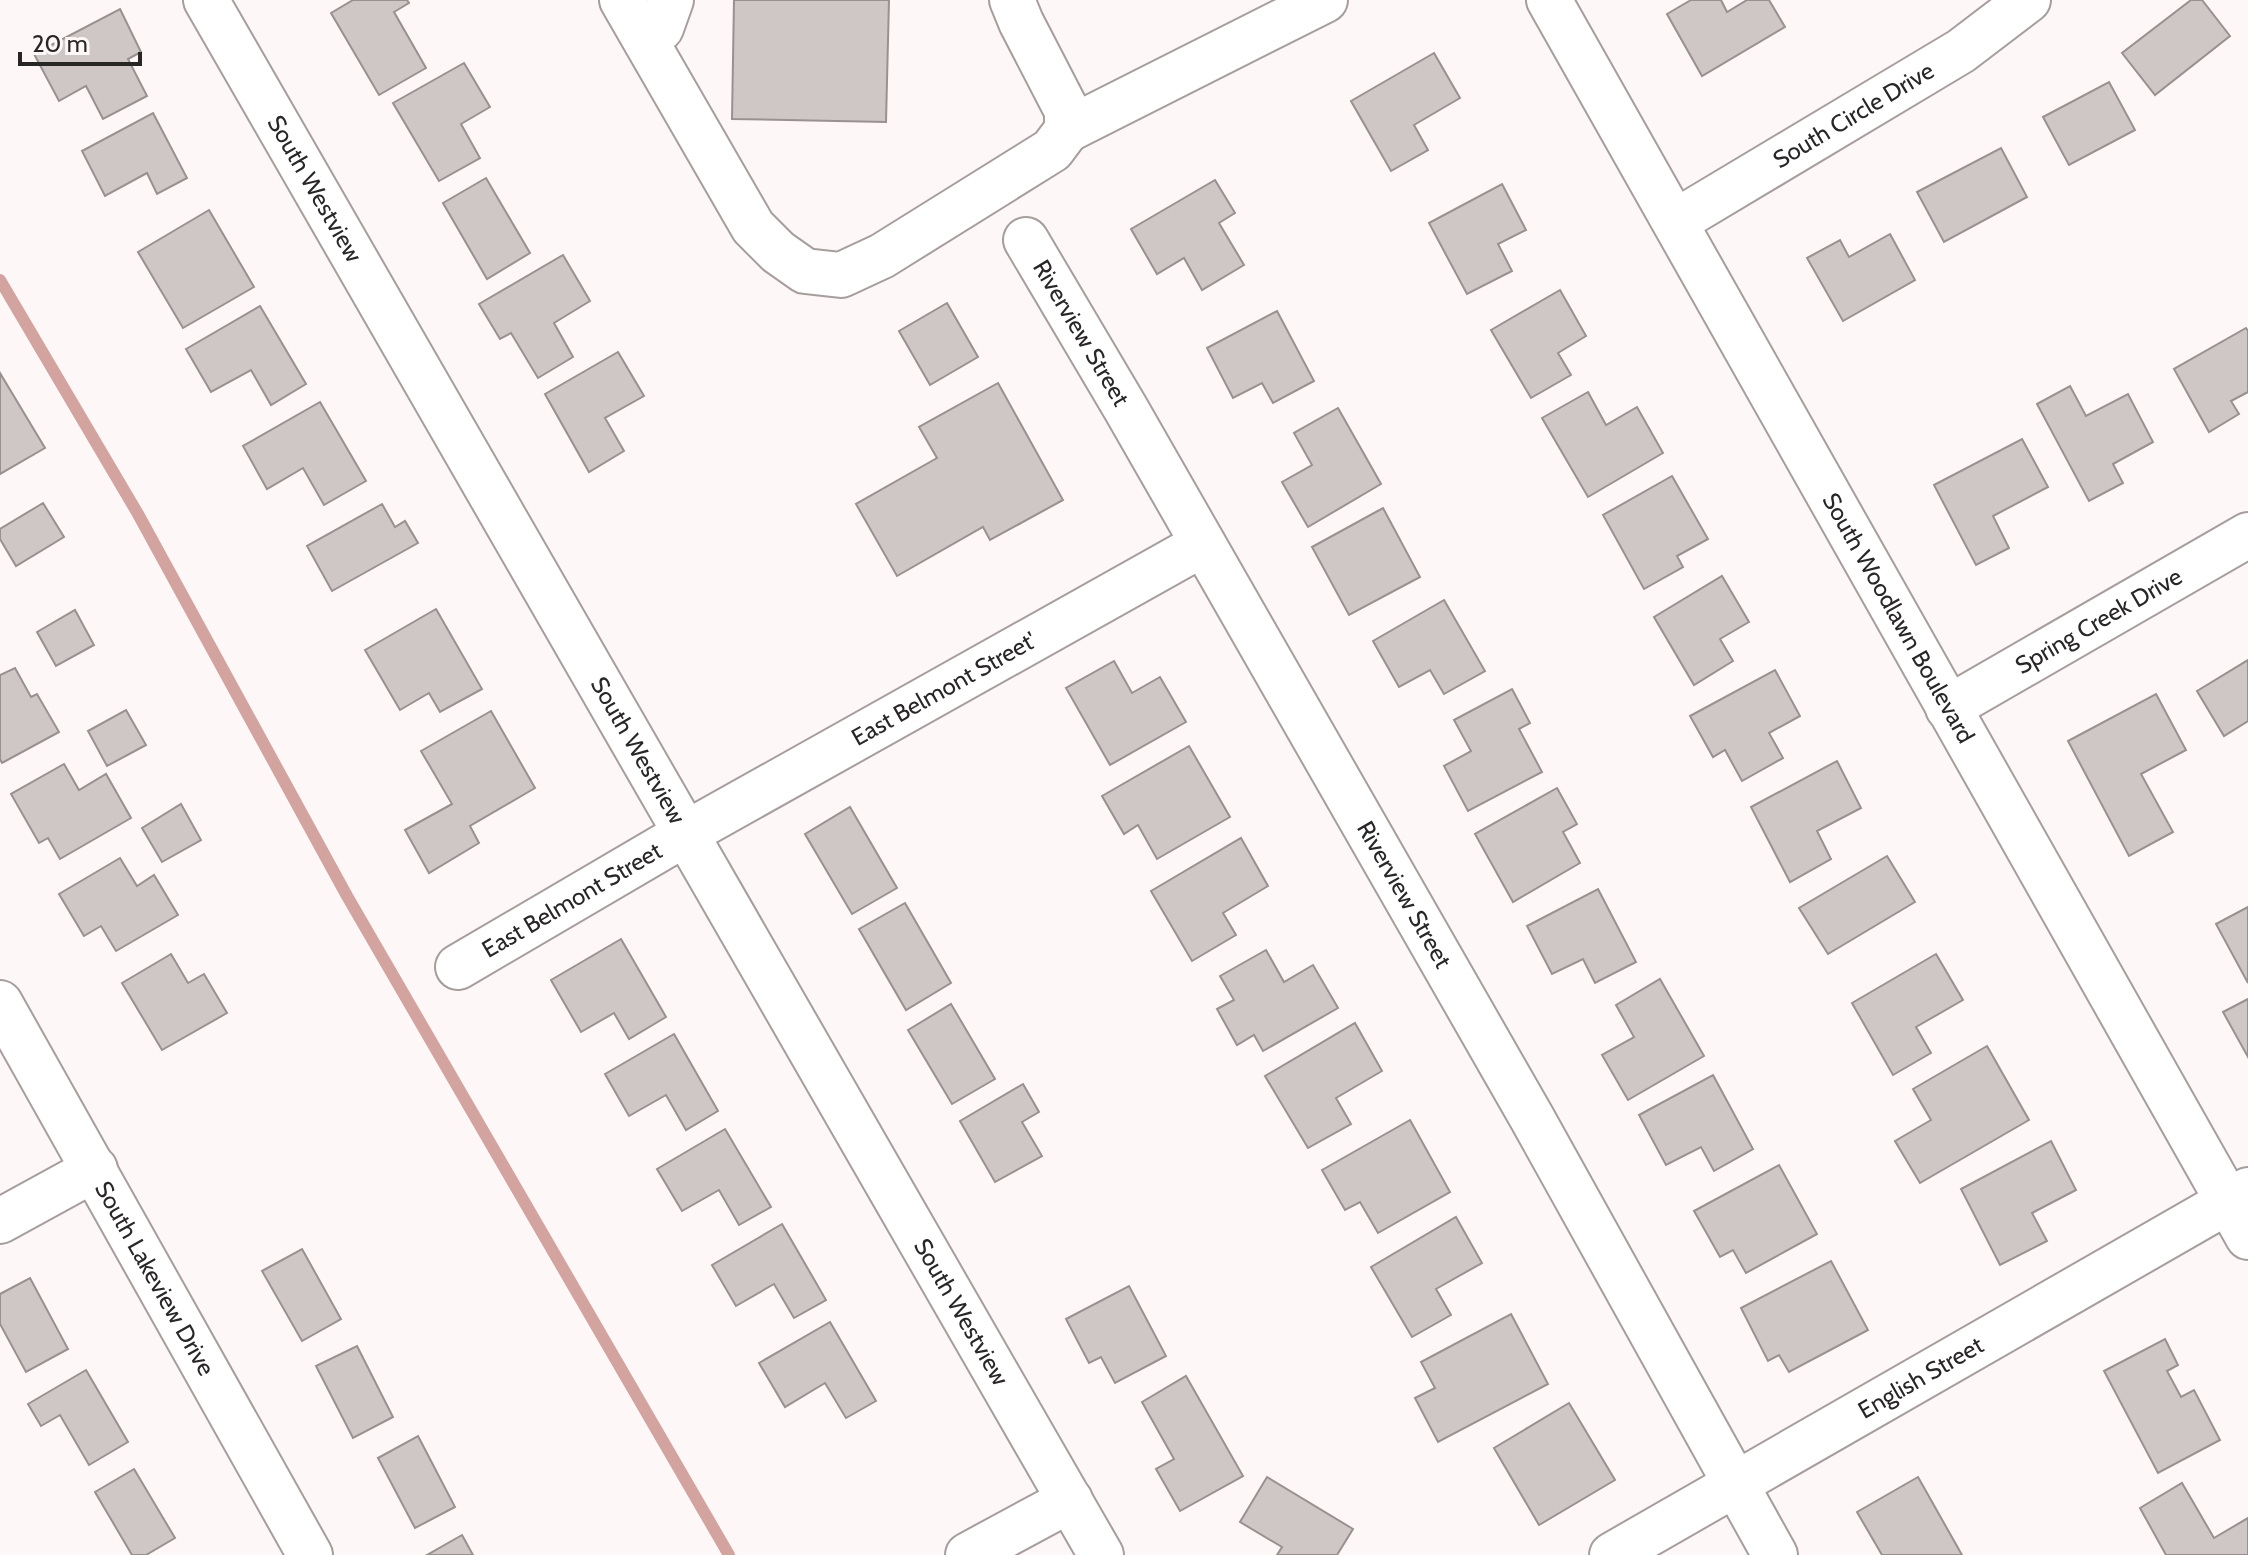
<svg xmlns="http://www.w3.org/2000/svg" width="2248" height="1555" font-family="Cabin,sans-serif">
<rect width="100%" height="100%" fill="#fef7f7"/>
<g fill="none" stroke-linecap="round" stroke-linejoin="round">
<path stroke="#d3a49f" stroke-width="12" d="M 0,280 L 138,514 L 347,896 L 729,1555"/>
</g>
<g fill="#cfc7c6" stroke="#999190" stroke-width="2">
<path d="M 353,0 L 407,0 L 409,3 L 394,12 L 426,68 L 379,95 L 331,13 Z"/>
<path d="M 734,0 L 889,0 L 886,122 L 732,119 Z"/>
<path d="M 1691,0 L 1721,0 L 1727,12 L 1747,0 L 1769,0 L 1785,27 L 1702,76 L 1667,14 Z"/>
<path d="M 2191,0 L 2202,0 L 2230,36 L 2155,95 L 2122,53 Z"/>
<path d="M 120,9 L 141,52 L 128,59 L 147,96 L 103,119 L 86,86 L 59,101 L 34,54 Z"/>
<path d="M 1434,53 L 1460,98 L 1414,125 L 1428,150 L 1391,171 L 1351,101 Z"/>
<path d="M 464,63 L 490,107 L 461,124 L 480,158 L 439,181 L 393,103 Z"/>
<path d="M 2109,82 L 2135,130 L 2069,165 L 2043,117 Z"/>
<path d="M 153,113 L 187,178 L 157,194 L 147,173 L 105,196 L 82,151 Z"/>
<path d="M 2001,148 L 2027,197 L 1944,242 L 1917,192 Z"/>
<path d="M 486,178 L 530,253 L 487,279 L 443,203 Z"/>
<path d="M 1215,180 L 1235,213 L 1219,223 L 1244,265 L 1202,290 L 1184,258 L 1157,274 L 1131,229 Z"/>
<path d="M 1502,184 L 1526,230 L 1498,244 L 1512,271 L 1467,294 L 1429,223 Z"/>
<path d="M 209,210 L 254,287 L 183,328 L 138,252 Z"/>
<path d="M 1890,234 L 1915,280 L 1843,321 L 1807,258 L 1840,240 L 1849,257 Z"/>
<path d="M 563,255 L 590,301 L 554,323 L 573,357 L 538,378 L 511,333 L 500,339 L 479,304 Z"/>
<path d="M 1560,290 L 1586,336 L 1558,353 L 1571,375 L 1531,398 L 1491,330 Z"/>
<path d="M 947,303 L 978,357 L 930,385 L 899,331 Z"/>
<path d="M 260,306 L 306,384 L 271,405 L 251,370 L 211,392 L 186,349 Z"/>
<path d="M 1277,311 L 1314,381 L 1273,403 L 1262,383 L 1233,398 L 1207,348 Z"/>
<path d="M 2246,328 L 2248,331 L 2248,392 L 2231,401 L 2239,414 L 2209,432 L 2174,369 Z"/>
<path d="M 618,352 L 644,396 L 605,418 L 624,451 L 589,472 L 545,394 Z"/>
<path d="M 0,373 L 45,448 L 0,474 Z"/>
<path d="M 998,383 L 1063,500 L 990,540 L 983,527 L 897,576 L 856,504 L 937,458 L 919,427 Z"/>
<path d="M 2070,386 L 2086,416 L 2128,394 L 2153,442 L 2113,464 L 2123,483 L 2089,501 L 2037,404 Z"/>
<path d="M 1588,392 L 1606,425 L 1637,407 L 1663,453 L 1588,497 L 1542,418 Z"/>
<path d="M 320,402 L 366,481 L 324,505 L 303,468 L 267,489 L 243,446 Z"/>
<path d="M 1338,408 L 1381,484 L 1308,527 L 1282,482 L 1312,465 L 1294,433 Z"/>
<path d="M 2022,439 L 2048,487 L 1993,516 L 2009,548 L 1976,565 L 1934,485 Z"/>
<path d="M 1672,476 L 1708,539 L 1677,556 L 1683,567 L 1644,589 L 1603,515 Z"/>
<path d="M 43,503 L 64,537 L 16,566 L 0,539 L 0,529 Z"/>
<path d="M 382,504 L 395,527 L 405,521 L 418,543 L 332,591 L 307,546 Z"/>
<path d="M 1383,508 L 1420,577 L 1349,615 L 1312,547 Z"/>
<path d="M 1722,576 L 1749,622 L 1720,639 L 1733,661 L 1694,685 L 1654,617 Z"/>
<path d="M 1444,600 L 1485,671 L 1444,694 L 1430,670 L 1399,687 L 1373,641 Z"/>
<path d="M 436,609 L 482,689 L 440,712 L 429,693 L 400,710 L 365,650 Z"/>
<path d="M 75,610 L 94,645 L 56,666 L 37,632 Z"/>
<path d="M 2248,660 L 2248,721 L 2224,736 L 2197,691 Z"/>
<path d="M 1114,661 L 1132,693 L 1160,677 L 1186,722 L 1110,765 L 1066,688 Z"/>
<path d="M 15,668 L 31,697 L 37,694 L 59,732 L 2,763 L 0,759 L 0,675 Z"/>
<path d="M 1775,670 L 1800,716 L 1769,733 L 1783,758 L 1742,781 L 1725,750 L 1713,757 L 1690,716 Z"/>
<path d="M 1512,689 L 1530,723 L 1519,729 L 1542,772 L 1468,811 L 1444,766 L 1471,751 L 1454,720 Z"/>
<path d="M 2156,694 L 2186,750 L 2141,774 L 2173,832 L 2129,856 L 2068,741 Z"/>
<path d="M 126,710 L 146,745 L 107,766 L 88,731 Z"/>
<path d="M 491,711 L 535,788 L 470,826 L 479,843 L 429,873 L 405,830 L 452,804 L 421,751 Z"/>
<path d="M 1189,746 L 1230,817 L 1157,859 L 1138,825 L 1124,834 L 1102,796 Z"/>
<path d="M 1837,761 L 1861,808 L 1817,831 L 1831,859 L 1790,882 L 1751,807 Z"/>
<path d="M 64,764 L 79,790 L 106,774 L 131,818 L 60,859 L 48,838 L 39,843 L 11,794 Z"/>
<path d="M 1557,788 L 1577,824 L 1563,832 L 1580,863 L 1513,902 L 1475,834 Z"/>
<path d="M 181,804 L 201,840 L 162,862 L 142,828 Z"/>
<path d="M 850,807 L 897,888 L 852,914 L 805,834 Z"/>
<path d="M 1241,838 L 1268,886 L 1223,913 L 1236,935 L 1192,961 L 1151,891 Z"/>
<path d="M 1887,856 L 1915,902 L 1828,954 L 1799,908 Z"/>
<path d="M 120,858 L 137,886 L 154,875 L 178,915 L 116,951 L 101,926 L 84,936 L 59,894 Z"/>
<path d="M 1598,889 L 1636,962 L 1595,983 L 1583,959 L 1552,974 L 1527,926 Z"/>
<path d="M 905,903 L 951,983 L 906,1010 L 859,929 Z"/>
<path d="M 2248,907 L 2248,983 L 2216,924 Z"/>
<path d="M 621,939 L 666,1017 L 629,1039 L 614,1013 L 581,1032 L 551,980 Z"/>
<path d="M 1266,950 L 1284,982 L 1313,965 L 1338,1008 L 1263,1051 L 1254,1035 L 1237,1045 L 1217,1009 L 1234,1000 L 1220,976 Z"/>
<path d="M 171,954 L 188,983 L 204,974 L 227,1013 L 162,1050 L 122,983 Z"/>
<path d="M 1936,954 L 1963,1000 L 1916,1027 L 1931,1053 L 1893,1075 L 1852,1003 Z"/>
<path d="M 1660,979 L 1704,1056 L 1628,1100 L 1602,1055 L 1634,1037 L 1616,1005 Z"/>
<path d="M 2248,999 L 2248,1057 L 2223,1012 Z"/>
<path d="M 951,1004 L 995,1079 L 952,1104 L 908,1030 Z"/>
<path d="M 1355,1023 L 1382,1071 L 1336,1098 L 1351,1124 L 1308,1148 L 1265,1076 Z"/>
<path d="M 674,1034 L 718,1111 L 686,1130 L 666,1095 L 629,1116 L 605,1074 Z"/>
<path d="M 1987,1046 L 2029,1120 L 1920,1183 L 1895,1141 L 1931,1120 L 1913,1089 Z"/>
<path d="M 1713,1075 L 1753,1149 L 1714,1171 L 1701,1147 L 1666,1165 L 1639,1115 Z"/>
<path d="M 1023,1084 L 1039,1112 L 1022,1122 L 1042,1156 L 995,1182 L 960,1121 Z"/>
<path d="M 1410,1120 L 1450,1192 L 1378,1233 L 1360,1202 L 1345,1210 L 1322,1170 Z"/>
<path d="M 725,1129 L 771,1207 L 739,1225 L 719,1190 L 682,1211 L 657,1169 Z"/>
<path d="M 2051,1141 L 2076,1190 L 2032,1213 L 2047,1241 L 2000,1265 L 1961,1189 Z"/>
<path d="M 1779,1165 L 1817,1234 L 1746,1273 L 1733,1250 L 1720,1257 L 1694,1211 Z"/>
<path d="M 1456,1217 L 1482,1263 L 1436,1289 L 1451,1315 L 1412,1337 L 1371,1267 Z"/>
<path d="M 782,1224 L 826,1300 L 794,1318 L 774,1284 L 736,1306 L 712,1265 Z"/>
<path d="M 302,1249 L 341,1319 L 302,1341 L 262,1271 Z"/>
<path d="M 1831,1261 L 1868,1330 L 1789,1372 L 1779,1355 L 1768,1361 L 1741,1308 Z"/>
<path d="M 30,1278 L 68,1349 L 26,1372 L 0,1324 L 0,1294 Z"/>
<path d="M 1129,1286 L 1166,1356 L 1115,1383 L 1101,1357 L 1089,1363 L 1066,1319 Z"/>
<path d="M 1511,1314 L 1548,1384 L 1438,1442 L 1415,1398 L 1435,1388 L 1421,1362 Z"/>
<path d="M 830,1322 L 876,1401 L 846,1418 L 825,1383 L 785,1407 L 759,1363 Z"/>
<path d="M 2165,1339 L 2178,1365 L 2167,1371 L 2181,1397 L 2194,1390 L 2220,1440 L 2158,1473 L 2104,1371 Z"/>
<path d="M 357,1346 L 393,1417 L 353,1438 L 316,1366 Z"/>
<path d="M 86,1370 L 128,1442 L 89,1465 L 60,1415 L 41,1426 L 28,1404 Z"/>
<path d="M 1186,1376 L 1243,1476 L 1180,1511 L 1156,1469 L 1174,1459 L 1142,1402 Z"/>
<path d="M 1569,1403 L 1615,1480 L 1539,1525 L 1494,1448 Z"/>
<path d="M 418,1436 L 455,1507 L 415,1528 L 378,1458 Z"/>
<path d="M 134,1469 L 175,1538 L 146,1555 L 132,1555 L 95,1492 Z"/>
<path d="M 1267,1477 L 1353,1529 L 1337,1555 L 1277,1555 L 1282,1547 L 1240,1522 Z"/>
<path d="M 1918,1477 L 1962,1555 L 1882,1555 L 1857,1512 Z"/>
<path d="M 2182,1483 L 2214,1538 L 2248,1518 L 2248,1555 L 2166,1555 L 2140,1508 Z"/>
<path d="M 462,1535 L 473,1555 L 427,1555 Z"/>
</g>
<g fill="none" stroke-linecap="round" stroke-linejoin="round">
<g stroke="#a69e9d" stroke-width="48">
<g id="minor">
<path id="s1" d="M 206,0 L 1101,1555"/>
<path d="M 622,0 L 753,227 L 778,252 L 805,271 L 841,275 L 882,256 L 1052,150 L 1067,130 L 1067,111 L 1021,22 L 1012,0"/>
<path id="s2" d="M 1549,0 L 2248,1237"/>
<path d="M 646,41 L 661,28 L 671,0"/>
<path d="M 1067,130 L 1325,0"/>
<path id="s3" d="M 1675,222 L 1961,51 L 2028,0"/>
<path id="s4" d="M 1026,240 L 1126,409 L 1532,1118 L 1775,1555"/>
<path id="s5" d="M 1948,708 L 2248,535"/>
<path id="s6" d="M 458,967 L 685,834 L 1203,544"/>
<path id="s7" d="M 0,1003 L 310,1555"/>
<path d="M 0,1221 L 95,1169"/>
<path d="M 968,1555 L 1070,1500"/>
<path id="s8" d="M 1612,1555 L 2248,1190"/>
</g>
</g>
<use href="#minor" stroke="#fff" stroke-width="44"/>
</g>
<g text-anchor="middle" stroke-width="6" stroke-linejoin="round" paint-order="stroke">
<g font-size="24" fill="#292626" stroke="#fef7f7">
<text dy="8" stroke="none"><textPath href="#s3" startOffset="208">South Circle Drive</textPath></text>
<text dy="8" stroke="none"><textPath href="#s1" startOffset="218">South Westview</textPath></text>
<text dy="8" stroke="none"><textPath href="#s4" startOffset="108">Riverview Street</textPath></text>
<text dy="8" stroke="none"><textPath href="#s2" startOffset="710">South Woodlawn Boulevard</textPath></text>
<text dy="8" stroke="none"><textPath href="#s5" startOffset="174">Spring Creek Drive</textPath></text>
<text dy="8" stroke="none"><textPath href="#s6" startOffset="560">East Belmont Street'</textPath></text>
<text dy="8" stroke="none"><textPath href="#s1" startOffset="866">South Westview</textPath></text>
<text dy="8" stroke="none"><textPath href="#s4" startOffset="756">Riverview Street</textPath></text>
<text dy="8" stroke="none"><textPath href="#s6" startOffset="132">East Belmont Street</textPath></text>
<text dy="8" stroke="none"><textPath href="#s7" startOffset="316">South Lakeview Drive</textPath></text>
<text dy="8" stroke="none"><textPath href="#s1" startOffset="1514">South Westview</textPath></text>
<text dy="8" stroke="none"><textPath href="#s8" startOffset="356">English Street</textPath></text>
</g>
</g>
<path d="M20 52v12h120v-12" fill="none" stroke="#292626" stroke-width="4"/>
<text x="32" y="52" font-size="24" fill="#292626" stroke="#fef7f7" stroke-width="6" paint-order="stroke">20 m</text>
</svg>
